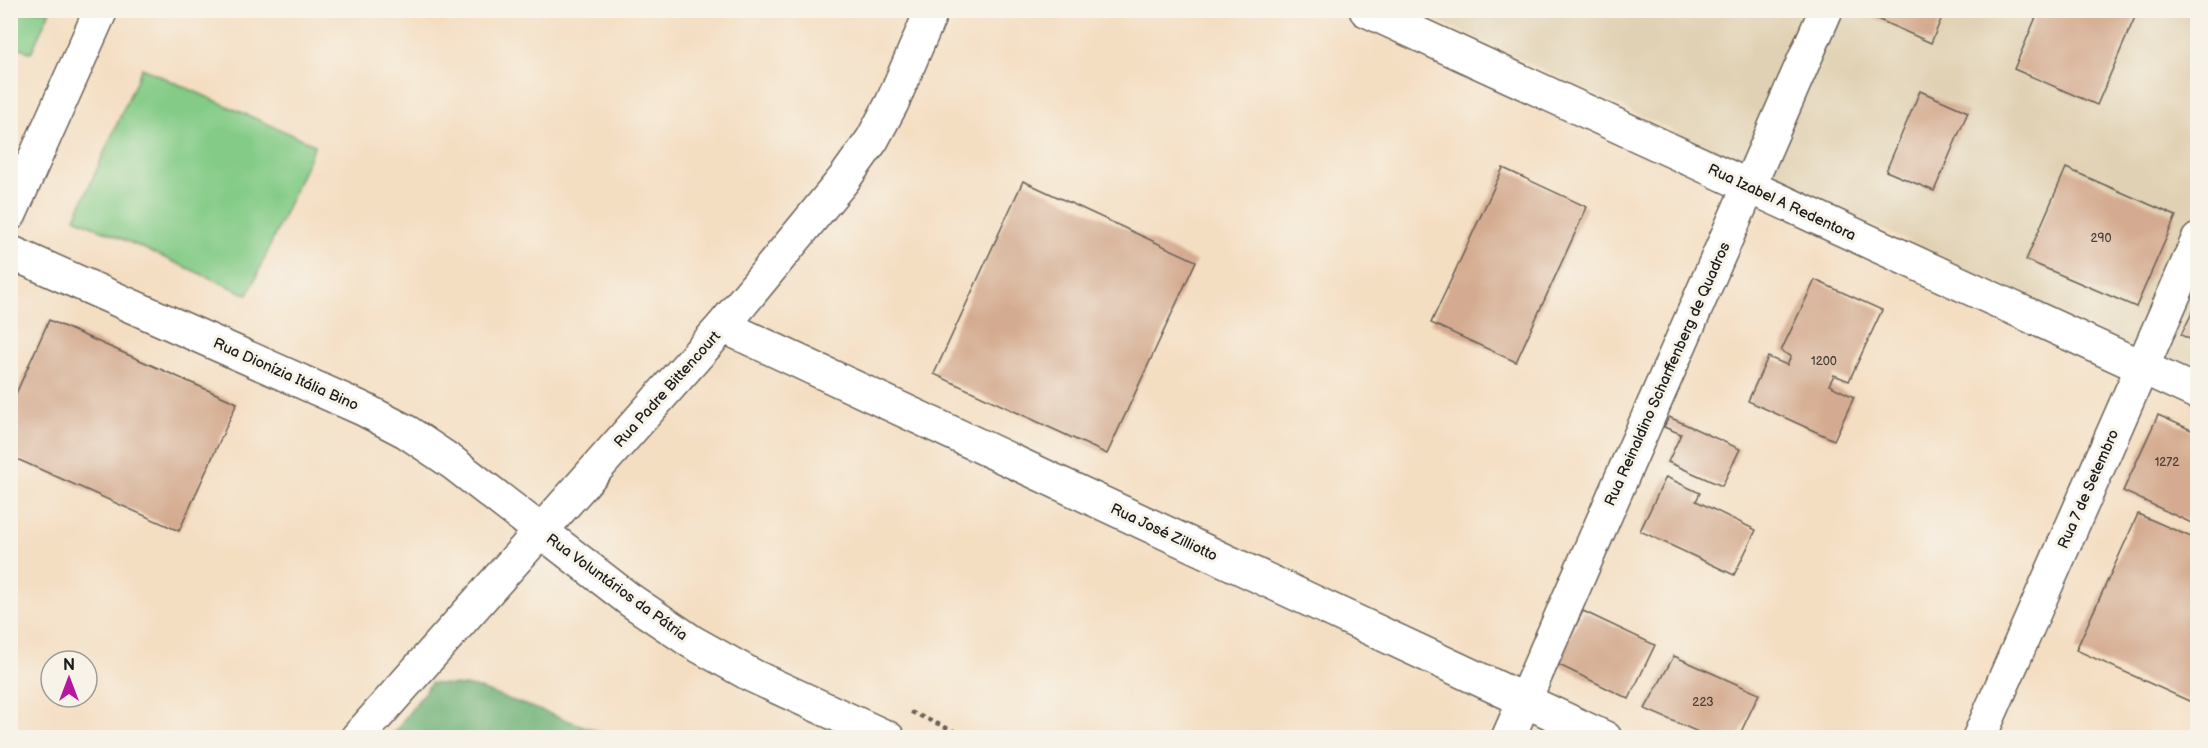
<svg xmlns="http://www.w3.org/2000/svg" width="2208" height="748" font-family="'Balsamiq Sans',sans-serif">
<rect width="100%" height="100%" fill="#f7f3e8"/>
<filter id="ink" filterUnits="userSpaceOnUse"><feTurbulence type="fractalNoise" baseFrequency=".0167" numOctaves="2"/><feDisplacementMap in="SourceGraphic" scale="12" xChannelSelector="R" yChannelSelector="G"/><feConvolveMatrix kernelMatrix="1 2 1 2 8 2 1 2 1" color-interpolation-filters="sRGB"/></filter>
<filter id="wash" filterUnits="userSpaceOnUse"><feTurbulence type="fractalNoise" baseFrequency=".008" numOctaves="4" result="noise"/><feDisplacementMap in="SourceGraphic" scale="24" xChannelSelector="R" yChannelSelector="G"/><feGaussianBlur stdDeviation="1.35" result="paint"/><feColorMatrix in="noise" values="0 0 0 0 0 0 0 0 0 0 0 0 0 0 0 0 0 1.4 0 .05"/><feComposite in="paint" operator="in"/></filter>
<g filter="url(#wash)">
<rect width="100%" height="100%" fill="#f4dec2"/>
<path fill="#e1d1b4" d="M 1418,11 L 2197,11 L 2197,377 Z"/>
<g fill="#83cb86" stroke="#507451" stroke-width="1.5">
<path d="M 11,10 L 50,11 L 31,53 L 11,43 Z"/>
<path d="M 142,68 L 315,145 L 248,295 L 75,218 Z"/>
</g>
<path fill="#6aaf73" stroke="#436648" stroke-width="1.5" d="M 431,683 L 475,687 L 614,737 L 391,737 Z"/>
<g id="blocks">
<g fill="#d4ab90">
<path d="M 1857,10 L 1945,10 L 1931,43 Z"/>
<path d="M 2039,10 L 2138,10 L 2097,105 L 2014,69 Z"/>
<path d="M 2198,74 L 2198,96 L 2189,92 Z"/>
<path d="M 1920,91 L 1968,112 L 1934,191 L 1886,171 Z"/>
<path d="M 1503,168 L 1587,207 L 1516,362 L 1431,323 Z"/>
<path d="M 2066,168 L 2176,216 L 2136,307 L 2026,260 Z"/>
<path d="M 1023,181 L 1196,261 L 1107,454 L 934,374 Z"/>
<path d="M 1815,280 L 1882,310 L 1849,381 L 1834,375 L 1829,385 L 1854,397 L 1834,440 L 1748,401 L 1768,357 L 1787,365 L 1791,356 L 1781,351 Z"/>
<path d="M 2198,301 L 2198,343 L 2181,335 Z"/>
<path d="M 49,320 L 237,403 L 179,531 L 10,456 L 10,407 Z"/>
<path d="M 2158,415 L 2198,433 L 2198,526 L 2123,491 Z"/>
<path d="M 1669,417 L 1740,449 L 1722,486 L 1668,462 L 1681,434 L 1664,427 Z"/>
<path d="M 1666,477 L 1700,493 L 1696,501 L 1756,530 L 1734,575 L 1640,531 Z"/>
<path d="M 2138,514 L 2198,540 L 2198,705 L 2076,650 Z"/>
<path d="M 1583,611 L 1655,645 L 1629,699 L 1557,664 Z"/>
<path d="M 1674,656 L 1759,694 L 1738,738 L 1712,738 L 1645,709 Z"/>
</g>
</g>
</g>
<g filter="url(#ink)">
<use href="#blocks" fill-opacity="0" stroke="#686056" stroke-width="1.5"/>
<g fill="none" stroke-linecap="round" stroke-linejoin="round">
<g stroke="#686056" stroke-width="36">
<g id="minor">
<path d="M 723,326 L 1605,738"/>
<path d="M 1979,738 L 2198,240"/>
</g>
</g>
<g stroke="#686056" stroke-width="36">
<path id="tertiary" d="M 1508,738 L 1826,10"/>
</g>
<g stroke="#686056" stroke-width="36">
<g id="secondary">
<path d="M 1366,10 L 2198,393"/>
<path d="M 10,214 L 101,10"/>
<path d="M 10,252 L 363,409 L 407,432 L 453,463 L 630,600 L 692,642 L 753,676 L 888,738"/>
<path d="M 357,738 L 723,326 L 844,179 L 872,140 L 892,103 L 932,10"/>
</g>
</g>
<path stroke="#686056" stroke-width="4" stroke-dasharray="4.5 4.5" stroke-linecap="butt" d="M 911,712 L 970,738"/>
<use href="#minor" stroke="#fff" stroke-width="33"/>
<use href="#tertiary" stroke="#fff" stroke-width="33"/>
<use href="#secondary" stroke="#fff" stroke-width="33"/>
</g>
</g>
<g text-anchor="middle" stroke-width="6" stroke-linejoin="round" paint-order="stroke">
<g font-size="12" fill="#4a4039">
<text x="2101" y="242">290</text>
<text x="1824" y="365">1200</text>
<text x="2167" y="466">1272</text>
<text x="1703" y="706">223</text>
</g>
<g font-size="15" fill="#1c1c1c" stroke="#f7f3e8">
<text transform="translate(1782 202) rotate(25)" y="5">Rua Izabel A Redentora</text>
<text transform="translate(286 374) rotate(24)" y="5">Rua Dionízia Itália Bino</text>
<text transform="translate(1667 374) rotate(-66)" y="5">Rua Reinaldino Scharffenberg de Quadros</text>
<text transform="translate(667 389) rotate(-48)" y="5">Rua Padre Bittencourt</text>
<text transform="translate(2088 489) rotate(-66)" y="5">Rua 7 de Setembro</text>
<text transform="translate(1164 532) rotate(25)" y="5">Rua José Zilliotto</text>
<text transform="translate(617 587) rotate(36)" y="5">Rua Voluntários da Pátria</text>
</g>
</g>
<rect width="2208" height="748" fill="none" stroke="#f7f3e8" stroke-width="36"/>
<g transform="translate(69 679)"><circle r="28" fill="#f7f3e8" stroke="#9f9d96" stroke-width="1.5"/>
<path d="M0-4.5L10 22L0 15L-10 22Z" fill="#b5179e"/>
<text y="-9" font-size="16" font-weight="bold" text-anchor="middle" fill="#1c1c1c">N</text>
</g>
</svg>
